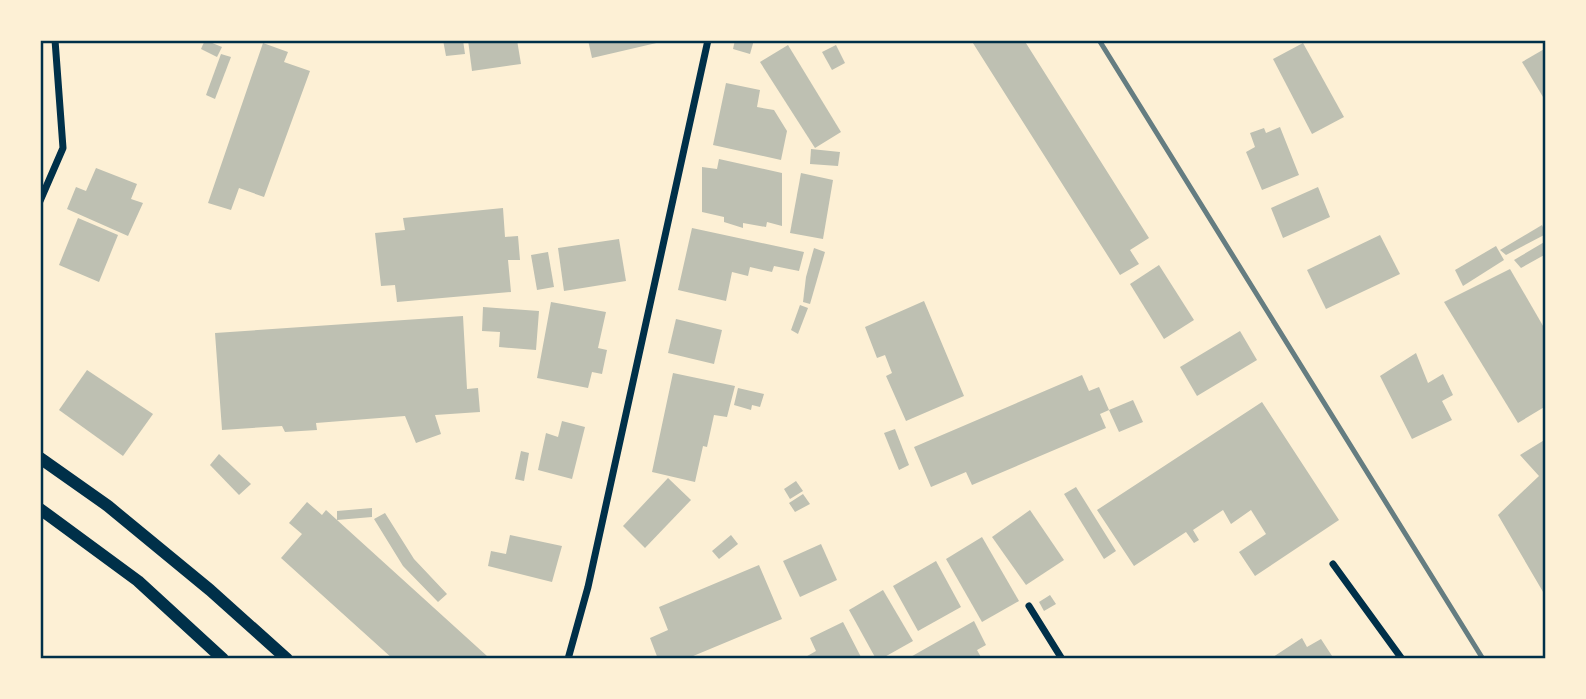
<svg xmlns="http://www.w3.org/2000/svg" width="1586" height="699" font-family="Barlow,sans-serif">
<rect width="100%" height="100%" fill="#fdf0d5"/>
<g fill="#bec0b2">
<path d="M 205,40 L 222,47 L 217,57 L 201,49 Z"/>
<path d="M 443,40 L 463,40 L 465,54 L 446,56 Z"/>
<path d="M 468,40 L 517,40 L 521,64 L 472,71 Z"/>
<path d="M 588,40 L 665,40 L 665,41 L 592,58 Z"/>
<path d="M 735,40 L 754,40 L 750,54 L 733,49 Z"/>
<path d="M 971,40 L 1024,40 L 1149,238 L 1130,250 L 1139,264 L 1120,275 Z"/>
<path d="M 263,43 L 288,52 L 284,62 L 310,71 L 264,197 L 239,188 L 231,210 L 208,203 Z"/>
<path d="M 1303,43 L 1344,117 L 1312,134 L 1273,59 Z"/>
<path d="M 788,45 L 841,132 L 815,148 L 760,62 Z"/>
<path d="M 836,45 L 845,63 L 832,70 L 822,52 Z"/>
<path d="M 1546,48 L 1546,102 L 1522,62 Z"/>
<path d="M 221,54 L 231,57 L 215,99 L 206,95 Z"/>
<path d="M 726,83 L 760,90 L 757,107 L 774,110 L 787,131 L 781,160 L 713,145 Z"/>
<path d="M 1280,127 L 1299,175 L 1262,190 L 1246,152 L 1255,147 L 1250,133 L 1264,128 L 1266,133 Z"/>
<path d="M 811,149 L 840,152 L 838,166 L 810,164 Z"/>
<path d="M 719,159 L 782,173 L 782,226 L 767,222 L 766,227 L 743,223 L 743,228 L 724,222 L 724,217 L 702,212 L 702,167 L 717,169 Z"/>
<path d="M 96,168 L 137,184 L 131,199 L 143,203 L 128,236 L 67,209 L 76,187 L 86,191 Z"/>
<path d="M 801,173 L 833,180 L 823,239 L 790,233 Z"/>
<path d="M 1318,187 L 1330,217 L 1283,238 L 1271,208 Z"/>
<path d="M 503,208 L 505,237 L 518,236 L 520,260 L 508,260 L 511,292 L 397,302 L 395,285 L 381,286 L 375,233 L 405,230 L 403,218 Z"/>
<path d="M 78,218 L 118,235 L 99,282 L 59,265 Z"/>
<path d="M 1542,225 L 1546,234 L 1506,255 L 1500,250 Z"/>
<path d="M 692,228 L 804,252 L 799,271 L 774,266 L 772,272 L 750,267 L 748,276 L 732,272 L 726,301 L 678,290 Z"/>
<path d="M 1380,235 L 1400,274 L 1326,309 L 1307,270 Z"/>
<path d="M 619,239 L 626,281 L 564,291 L 558,248 Z"/>
<path d="M 1546,241 L 1546,254 L 1521,268 L 1514,260 Z"/>
<path d="M 1496,246 L 1504,260 L 1463,286 L 1455,270 Z"/>
<path d="M 814,248 L 825,252 L 810,304 L 803,302 L 806,277 Z"/>
<path d="M 548,252 L 554,287 L 537,290 L 531,255 Z"/>
<path d="M 1159,265 L 1194,320 L 1164,339 L 1130,284 Z"/>
<path d="M 1510,269 L 1546,331 L 1546,406 L 1518,423 L 1444,302 Z"/>
<path d="M 924,301 L 964,396 L 906,421 L 886,376 L 892,373 L 885,355 L 877,358 L 865,327 Z"/>
<path d="M 551,302 L 606,312 L 598,348 L 607,350 L 602,374 L 592,372 L 588,388 L 537,378 Z"/>
<path d="M 800,305 L 808,308 L 798,334 L 791,330 Z"/>
<path d="M 483,307 L 539,311 L 536,350 L 499,347 L 500,332 L 482,331 Z"/>
<path d="M 463,316 L 467,389 L 478,388 L 480,412 L 435,415 L 441,434 L 416,443 L 405,416 L 316,423 L 317,430 L 285,432 L 282,426 L 222,430 L 215,333 Z"/>
<path d="M 676,319 L 722,330 L 714,364 L 668,353 Z"/>
<path d="M 1240,331 L 1257,360 L 1197,396 L 1180,367 Z"/>
<path d="M 1416,353 L 1428,383 L 1443,374 L 1453,395 L 1442,401 L 1452,420 L 1412,439 L 1380,376 Z"/>
<path d="M 87,370 L 153,414 L 123,456 L 59,410 Z"/>
<path d="M 673,373 L 735,386 L 727,417 L 714,415 L 707,447 L 703,446 L 695,482 L 652,472 Z"/>
<path d="M 1082,375 L 1089,391 L 1099,387 L 1109,410 L 1100,414 L 1106,428 L 972,485 L 966,472 L 931,487 L 914,447 Z"/>
<path d="M 738,388 L 764,394 L 760,407 L 752,405 L 751,410 L 734,405 Z"/>
<path d="M 1133,400 L 1143,422 L 1119,432 L 1109,410 Z"/>
<path d="M 1262,402 L 1339,520 L 1255,576 L 1239,552 L 1266,534 L 1251,510 L 1231,524 L 1223,510 L 1193,530 L 1199,540 L 1194,543 L 1186,532 L 1134,566 L 1097,510 Z"/>
<path d="M 562,421 L 585,427 L 572,479 L 538,470 L 546,433 L 558,437 Z"/>
<path d="M 895,429 L 909,465 L 899,470 L 884,433 Z"/>
<path d="M 1546,439 L 1546,597 L 1498,515 L 1539,476 L 1520,455 Z"/>
<path d="M 521,451 L 529,453 L 524,481 L 515,479 Z"/>
<path d="M 219,454 L 251,484 L 239,495 L 210,465 Z"/>
<path d="M 668,478 L 691,500 L 645,548 L 623,526 Z"/>
<path d="M 796,481 L 803,491 L 790,499 L 784,489 Z"/>
<path d="M 1076,487 L 1116,551 L 1104,559 L 1064,494 Z"/>
<path d="M 803,494 L 810,504 L 795,512 L 789,503 Z"/>
<path d="M 307,502 L 322,515 L 326,510 L 487,656 L 485,659 L 393,659 L 281,558 L 302,534 L 289,523 Z"/>
<path d="M 372,508 L 372,517 L 337,520 L 337,511 Z"/>
<path d="M 1030,510 L 1064,560 L 1026,585 L 992,537 Z"/>
<path d="M 385,513 L 414,559 L 447,594 L 438,602 L 403,566 L 374,519 Z"/>
<path d="M 510,535 L 562,546 L 552,582 L 488,566 L 491,551 L 506,554 Z"/>
<path d="M 731,535 L 738,544 L 719,559 L 712,551 Z"/>
<path d="M 982,537 L 1019,601 L 982,622 L 946,559 Z"/>
<path d="M 821,544 L 837,580 L 800,597 L 783,561 Z"/>
<path d="M 936,561 L 961,607 L 918,631 L 893,586 Z"/>
<path d="M 759,565 L 782,619 L 686,659 L 658,659 L 650,638 L 668,630 L 659,607 Z"/>
<path d="M 883,590 L 913,641 L 881,659 L 876,659 L 849,610 Z"/>
<path d="M 1050,595 L 1056,604 L 1044,611 L 1039,602 Z"/>
<path d="M 974,621 L 986,645 L 977,650 L 982,659 L 907,659 Z"/>
<path d="M 843,622 L 862,659 L 802,659 L 816,651 L 810,638 Z"/>
<path d="M 1302,638 L 1307,647 L 1321,639 L 1334,659 L 1270,659 Z"/>
</g>
<g fill="none" stroke-linecap="round" stroke-linejoin="round">
<g stroke="#003049" stroke-width="7">
<path d="M 40,201 L 63,148 L 55,40"/>
<path d="M 1333,564 L 1402,659"/>
<path d="M 1029,606 L 1062,659"/>
<path d="M 568,659 L 588,587 L 708,40"/>
</g>
<g stroke="#003049" stroke-width="12">
<path d="M 40,458 L 108,506 L 210,590 L 287,659"/>
<path d="M 40,509 L 138,581 L 223,659"/>
</g>
<path stroke="#657d81" stroke-width="5" d="M 1099,40 L 1483,659"/>
</g>
<rect width="1586" height="699" fill="none" stroke="#fdf0d5" stroke-width="84"/>
<rect x="42" y="42" width="1502" height="615" fill="none" stroke="#003049" stroke-width="2.5"/>
</svg>
